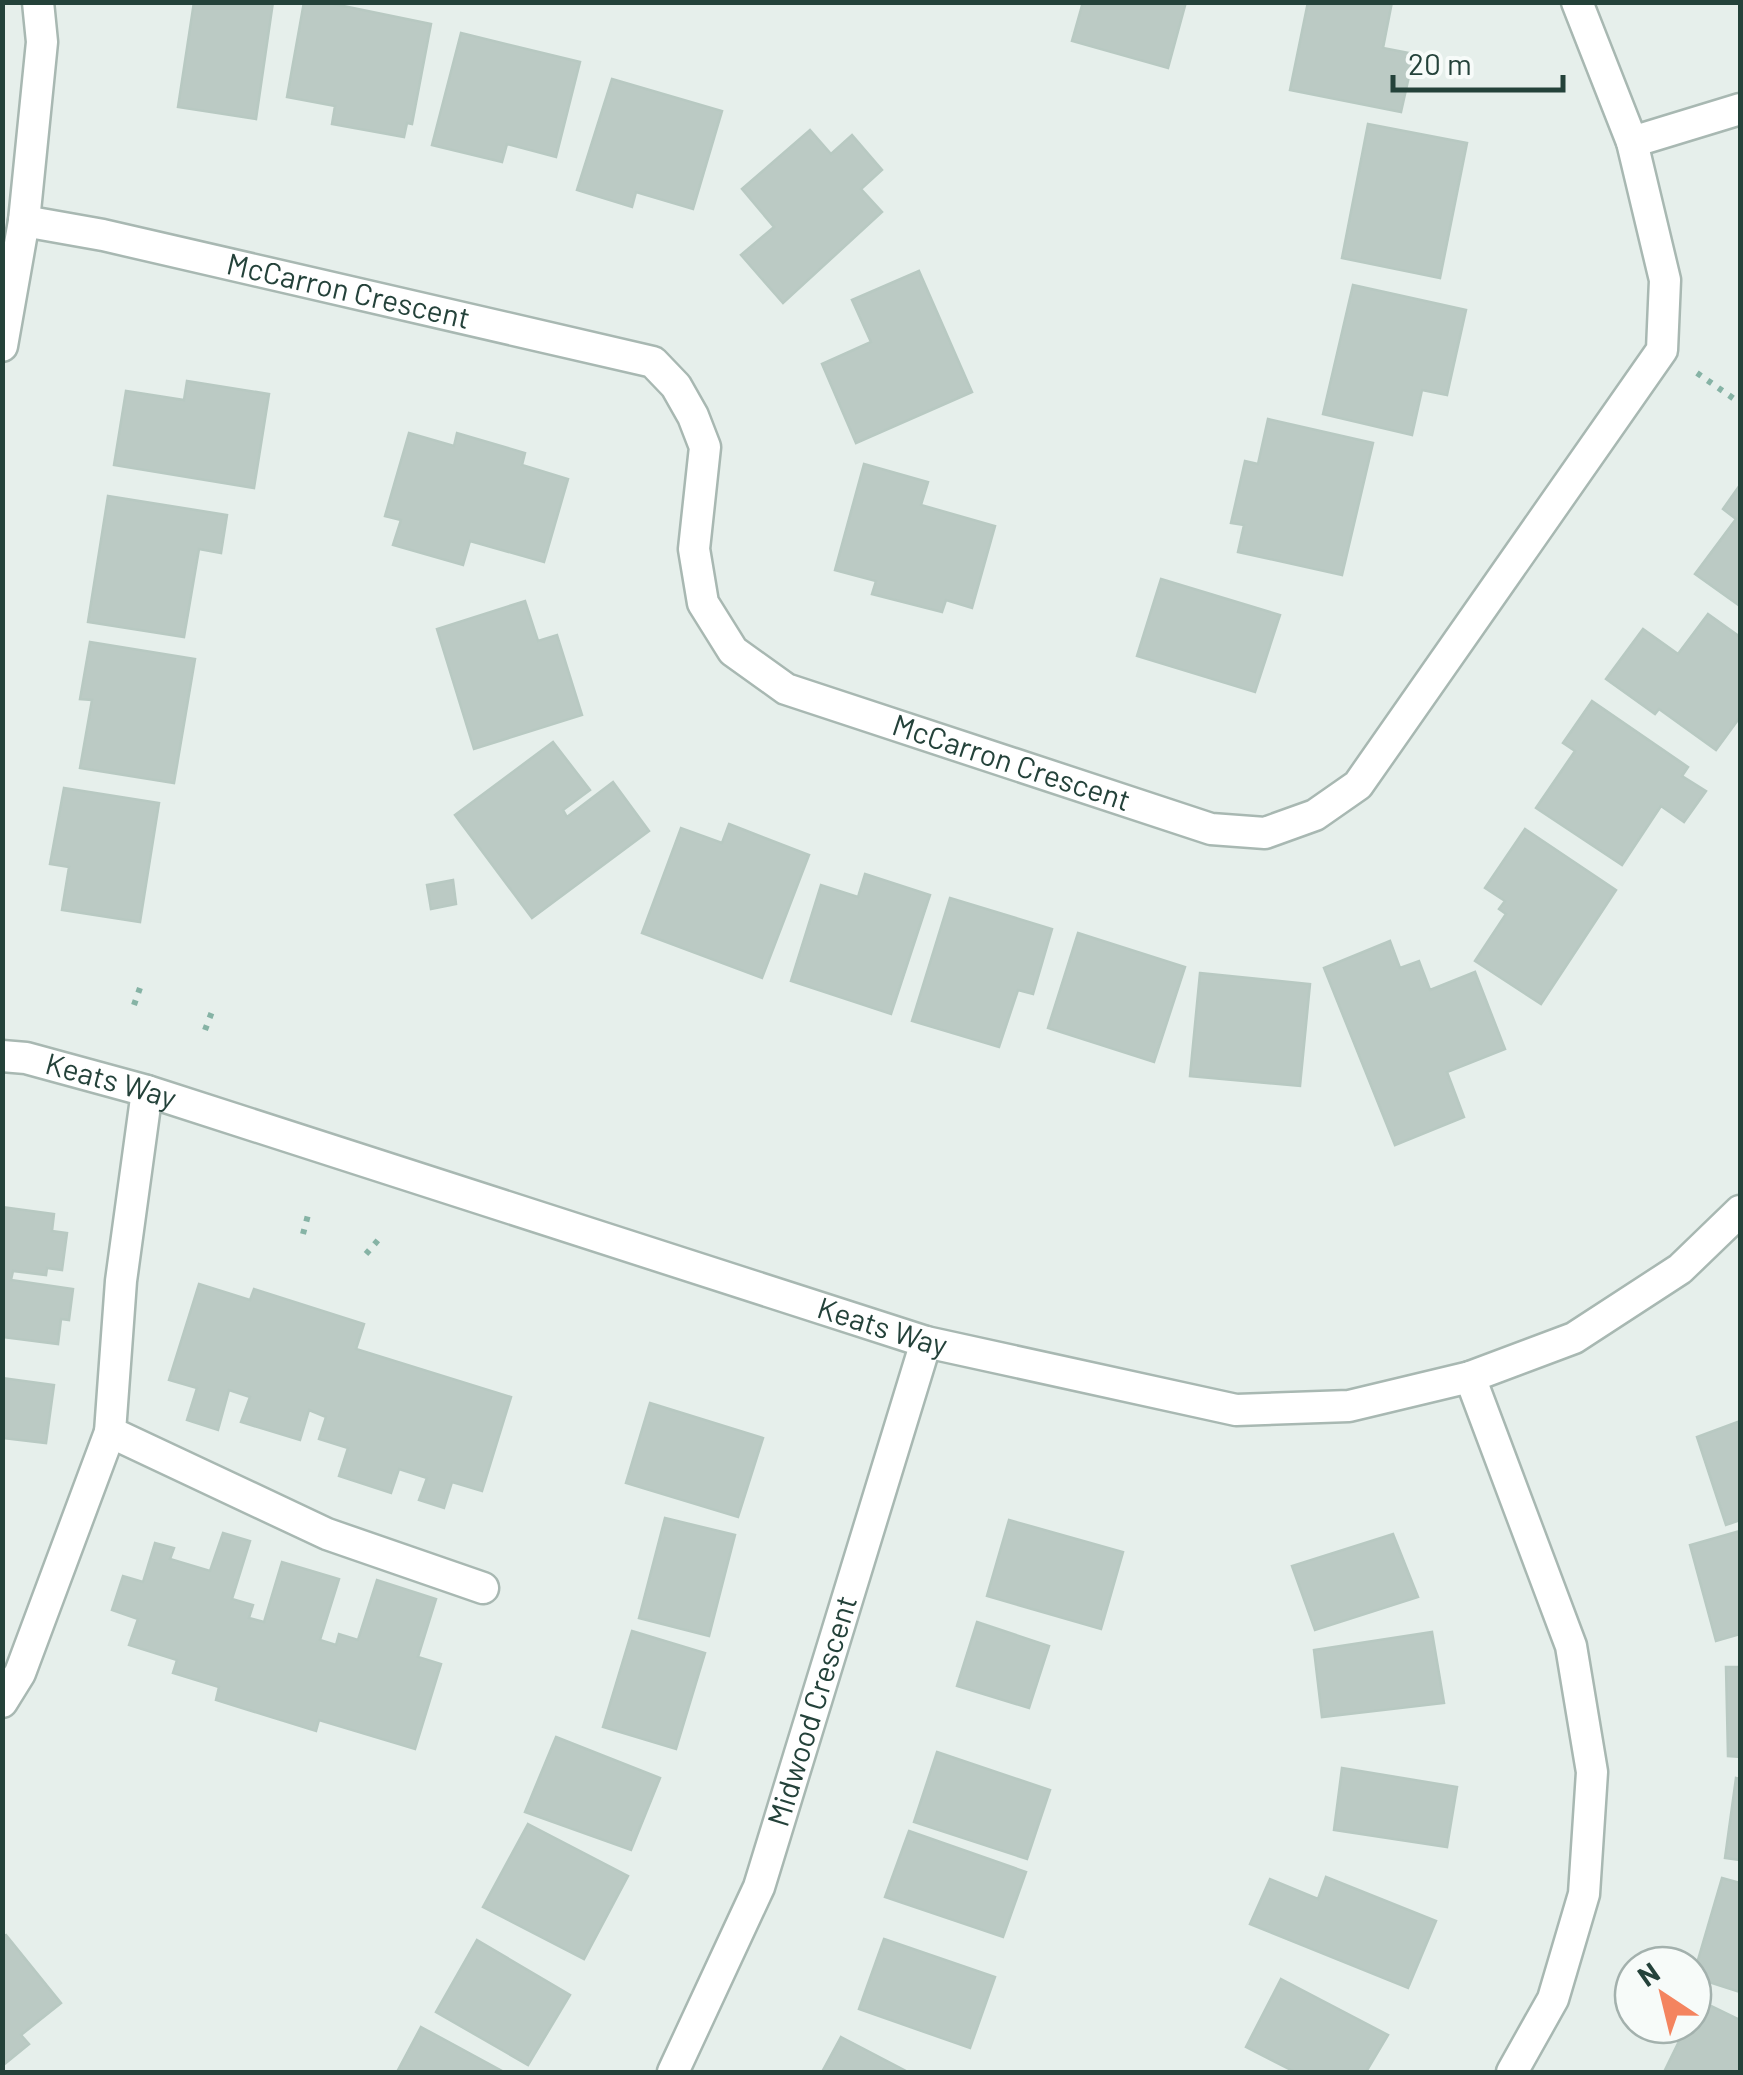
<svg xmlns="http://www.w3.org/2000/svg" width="1743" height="2075" font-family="Barlow,sans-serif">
<rect width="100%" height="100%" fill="#e6efeb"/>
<g fill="#bbcac4" stroke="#b8c9c2" stroke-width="2.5">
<path d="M 194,2 L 273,2 L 256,119 L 178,107 Z"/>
<path d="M 304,2 L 324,2 L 431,24 L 412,124 L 407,123 L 404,137 L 332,124 L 335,106 L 287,97 Z"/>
<path d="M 1083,2 L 1186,2 L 1168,68 L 1072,41 Z"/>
<path d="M 1308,2 L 1392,2 L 1383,48 L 1414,54 L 1401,112 L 1290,90 Z"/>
<path d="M 461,33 L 580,62 L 556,157 L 507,144 L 502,162 L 432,145 Z"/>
<path d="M 612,79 L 722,111 L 693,209 L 636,192 L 632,207 L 577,190 Z"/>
<path d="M 1368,124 L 1467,143 L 1440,278 L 1342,258 Z"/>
<path d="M 810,130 L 831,154 L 852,135 L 882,170 L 861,189 L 882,212 L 783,303 L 741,255 L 774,227 L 742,189 Z"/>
<path d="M 919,271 L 972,392 L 856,443 L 822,364 L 871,342 L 852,300 Z"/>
<path d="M 1353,285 L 1466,310 L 1447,395 L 1422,390 L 1412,435 L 1323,414 Z"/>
<path d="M 187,381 L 269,394 L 254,488 L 114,465 L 126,391 L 184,400 Z"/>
<path d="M 1268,419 L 1373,443 L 1342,575 L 1238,552 L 1244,525 L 1231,523 L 1245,461 L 1258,464 Z"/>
<path d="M 409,433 L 454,446 L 457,433 L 525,453 L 522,465 L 568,479 L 544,562 L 470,541 L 463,565 L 393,545 L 401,520 L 385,516 Z"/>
<path d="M 864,464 L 928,482 L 921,505 L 995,526 L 972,608 L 946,600 L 942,612 L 872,594 L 876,581 L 835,570 Z"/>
<path d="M 1740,485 L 1740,606 L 1695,574 L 1736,519 L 1723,509 Z"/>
<path d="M 108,496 L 227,515 L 221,553 L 199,549 L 184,637 L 88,622 Z"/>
<path d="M 1161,579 L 1280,615 L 1255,692 L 1137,656 Z"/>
<path d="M 525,601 L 538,641 L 557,635 L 582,715 L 474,749 L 437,629 Z"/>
<path d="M 1708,614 L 1740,637 L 1740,717 L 1716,750 L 1659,709 L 1655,714 L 1606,679 L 1643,629 L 1678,654 Z"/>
<path d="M 90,642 L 195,659 L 174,783 L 80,768 L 92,700 L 80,699 Z"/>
<path d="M 1592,701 L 1688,767 L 1682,776 L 1706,791 L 1684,822 L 1661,806 L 1622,865 L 1536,808 L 1575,751 L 1563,743 Z"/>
<path d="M 553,742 L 590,790 L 563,810 L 567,817 L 613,782 L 649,831 L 532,918 L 455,815 Z"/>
<path d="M 64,788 L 159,803 L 140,922 L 62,910 L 69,867 L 50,864 Z"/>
<path d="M 729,824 L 809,855 L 762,978 L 642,933 L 681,828 L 722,843 Z"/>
<path d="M 1525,829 L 1616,890 L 1541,1004 L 1475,961 L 1506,914 L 1499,909 L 1505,901 L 1485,888 Z"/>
<path d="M 865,874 L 930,895 L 891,1014 L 791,981 L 821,885 L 858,897 Z"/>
<path d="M 453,880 L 456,904 L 431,909 L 427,885 Z"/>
<path d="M 950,898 L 1052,929 L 1033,994 L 1018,990 L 999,1047 L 912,1021 Z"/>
<path d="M 1078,933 L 1185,967 L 1154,1062 L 1048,1028 Z"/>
<path d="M 1390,941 L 1400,968 L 1419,961 L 1430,990 L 1475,972 L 1505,1049 L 1447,1072 L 1464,1117 L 1395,1145 L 1324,968 Z"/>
<path d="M 1200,973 L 1310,984 L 1300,1086 L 1190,1076 Z"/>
<path d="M 2,1207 L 54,1214 L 52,1231 L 67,1233 L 62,1270 L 47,1268 L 46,1275 L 13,1271 L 11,1280 L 73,1289 L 69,1320 L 61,1319 L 58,1344 L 2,1337 Z"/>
<path d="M 199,1284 L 250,1300 L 254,1289 L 364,1324 L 356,1349 L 511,1397 L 482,1491 L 452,1482 L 444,1508 L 419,1500 L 427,1478 L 399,1469 L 391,1493 L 339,1476 L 348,1448 L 319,1439 L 326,1417 L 309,1410 L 300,1440 L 241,1422 L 250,1397 L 229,1390 L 218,1430 L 187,1420 L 197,1388 L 169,1380 Z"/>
<path d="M 2,1378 L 54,1385 L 46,1443 L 2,1438 Z"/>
<path d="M 650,1403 L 763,1438 L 738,1517 L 626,1483 Z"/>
<path d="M 1740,1421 L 1740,1520 L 1726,1525 L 1697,1437 Z"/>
<path d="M 665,1518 L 735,1535 L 709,1636 L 639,1618 Z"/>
<path d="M 1009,1520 L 1123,1552 L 1101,1629 L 987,1596 Z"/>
<path d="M 1740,1531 L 1740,1634 L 1716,1641 L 1690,1545 Z"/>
<path d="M 223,1533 L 250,1541 L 232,1599 L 253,1605 L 249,1618 L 264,1622 L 282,1562 L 339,1579 L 320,1640 L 336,1645 L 339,1634 L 358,1640 L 377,1580 L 436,1599 L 418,1657 L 441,1664 L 415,1749 L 319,1720 L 316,1731 L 216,1700 L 219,1687 L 173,1673 L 177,1660 L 129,1645 L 138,1619 L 112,1610 L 123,1576 L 143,1582 L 155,1543 L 174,1548 L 170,1559 L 210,1571 Z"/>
<path d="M 1393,1534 L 1418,1597 L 1315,1630 L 1292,1566 Z"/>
<path d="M 977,1622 L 1049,1646 L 1029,1708 L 957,1686 Z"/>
<path d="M 632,1631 L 705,1653 L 676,1749 L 603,1727 Z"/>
<path d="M 1432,1632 L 1444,1703 L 1322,1717 L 1314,1650 Z"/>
<path d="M 1726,1667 L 1740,1667 L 1740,1757 L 1728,1756 Z"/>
<path d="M 556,1737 L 660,1778 L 631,1850 L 525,1812 Z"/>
<path d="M 937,1752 L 1050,1790 L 1027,1859 L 914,1822 Z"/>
<path d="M 1342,1768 L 1457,1787 L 1447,1847 L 1334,1830 Z"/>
<path d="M 1736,1778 L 1740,1779 L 1740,1860 L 1725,1858 Z"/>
<path d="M 528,1824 L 628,1876 L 584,1959 L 483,1907 Z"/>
<path d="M 909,1831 L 1026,1872 L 1003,1937 L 885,1897 Z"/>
<path d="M 1326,1877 L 1436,1921 L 1408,1988 L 1250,1924 L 1270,1879 L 1318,1899 Z"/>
<path d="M 1722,1878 L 1740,1883 L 1740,1992 L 1693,1977 Z"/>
<path d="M 6,1935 L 61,2003 L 21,2035 L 29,2044 L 2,2066 L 2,1937 Z"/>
<path d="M 884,1939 L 995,1977 L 970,2048 L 859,2009 Z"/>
<path d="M 477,1940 L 570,1995 L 528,2065 L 436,2012 Z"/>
<path d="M 1281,1979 L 1388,2035 L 1366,2072 L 1295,2072 L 1246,2047 Z"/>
<path d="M 1699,2000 L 1740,2020 L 1740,2072 L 1664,2072 L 1687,2025 L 1693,2025 L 1693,2013 Z"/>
<path d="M 421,2027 L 504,2072 L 397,2072 Z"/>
<path d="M 841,2037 L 908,2072 L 822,2072 Z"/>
</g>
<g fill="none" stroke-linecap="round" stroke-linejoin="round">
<g stroke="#a8b8b2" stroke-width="35">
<g id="service">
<path d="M 147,1091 L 121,1281 L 110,1432 L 327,1534 L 483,1588"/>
<path d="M 2,1702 L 20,1673 L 110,1432"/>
</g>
</g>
<g stroke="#a8b8b2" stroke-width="35">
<g id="minor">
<path d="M 1632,142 L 1740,109"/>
<path id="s1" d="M 24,221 L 103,235 L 653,362 L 676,386 L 693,416 L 705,447 L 694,549 L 703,603 L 733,651 L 786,689 L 1211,829 L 1265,833 L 1315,815 L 1358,785 L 1662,350 L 1665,280 L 1632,142 L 1577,2"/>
<path d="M 2,346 L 24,221 L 42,42 L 38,2"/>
<path d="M 1470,1377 L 1571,1646 L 1592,1772 L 1584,1894 L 1553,1999 L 1512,2072"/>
<path id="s2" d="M 673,2072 L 759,1887 L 926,1342"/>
</g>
</g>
<g stroke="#a8b8b2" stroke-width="35">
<g id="tertiary">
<path id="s3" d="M 2,1056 L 26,1058 L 147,1091 L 926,1342 L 1236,1410 L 1349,1406 L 1470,1377 L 1574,1338 L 1680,1269 L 1740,1211"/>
</g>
</g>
<g stroke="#86b3a5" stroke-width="6" stroke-dasharray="5 8" stroke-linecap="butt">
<path d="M 1697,373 L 1740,403"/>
<path d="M 134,1005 L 141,985"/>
<path d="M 205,1030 L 213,1009"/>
<path d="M 303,1234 L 308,1215"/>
<path d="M 366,1254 L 379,1239"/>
</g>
<use href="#service" stroke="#fff" stroke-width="30"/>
<use href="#minor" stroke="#fff" stroke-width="30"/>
<use href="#tertiary" stroke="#fff" stroke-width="30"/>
</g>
<g text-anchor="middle" stroke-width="8" stroke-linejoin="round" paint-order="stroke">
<g font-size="30" fill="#24423a" stroke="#f7fbf9">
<text dy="10" stroke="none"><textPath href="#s1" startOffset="332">McCarron Crescent</textPath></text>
<text dy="10" stroke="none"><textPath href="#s1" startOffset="1262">McCarron Crescent</textPath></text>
<text dy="10" stroke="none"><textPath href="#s3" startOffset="112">Keats Way</textPath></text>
<text dy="10" stroke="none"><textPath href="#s3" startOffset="922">Keats Way</textPath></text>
<text dy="10" stroke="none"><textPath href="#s2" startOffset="388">Midwood Crescent</textPath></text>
</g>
</g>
<rect width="1743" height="2075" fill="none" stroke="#24423a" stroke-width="10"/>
<g transform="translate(1663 1995) rotate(325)"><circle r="48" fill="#f7fbf9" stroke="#a3b1ad" stroke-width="2.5"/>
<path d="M0-8L18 38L0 25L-18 38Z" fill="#f4845f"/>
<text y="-15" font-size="28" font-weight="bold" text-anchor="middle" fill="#24423a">N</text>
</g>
<path d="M1393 75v15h170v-15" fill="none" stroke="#24423a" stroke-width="5"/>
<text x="1408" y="75" font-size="30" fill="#24423a" stroke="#f7fbf9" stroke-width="8" paint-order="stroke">20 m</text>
</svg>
